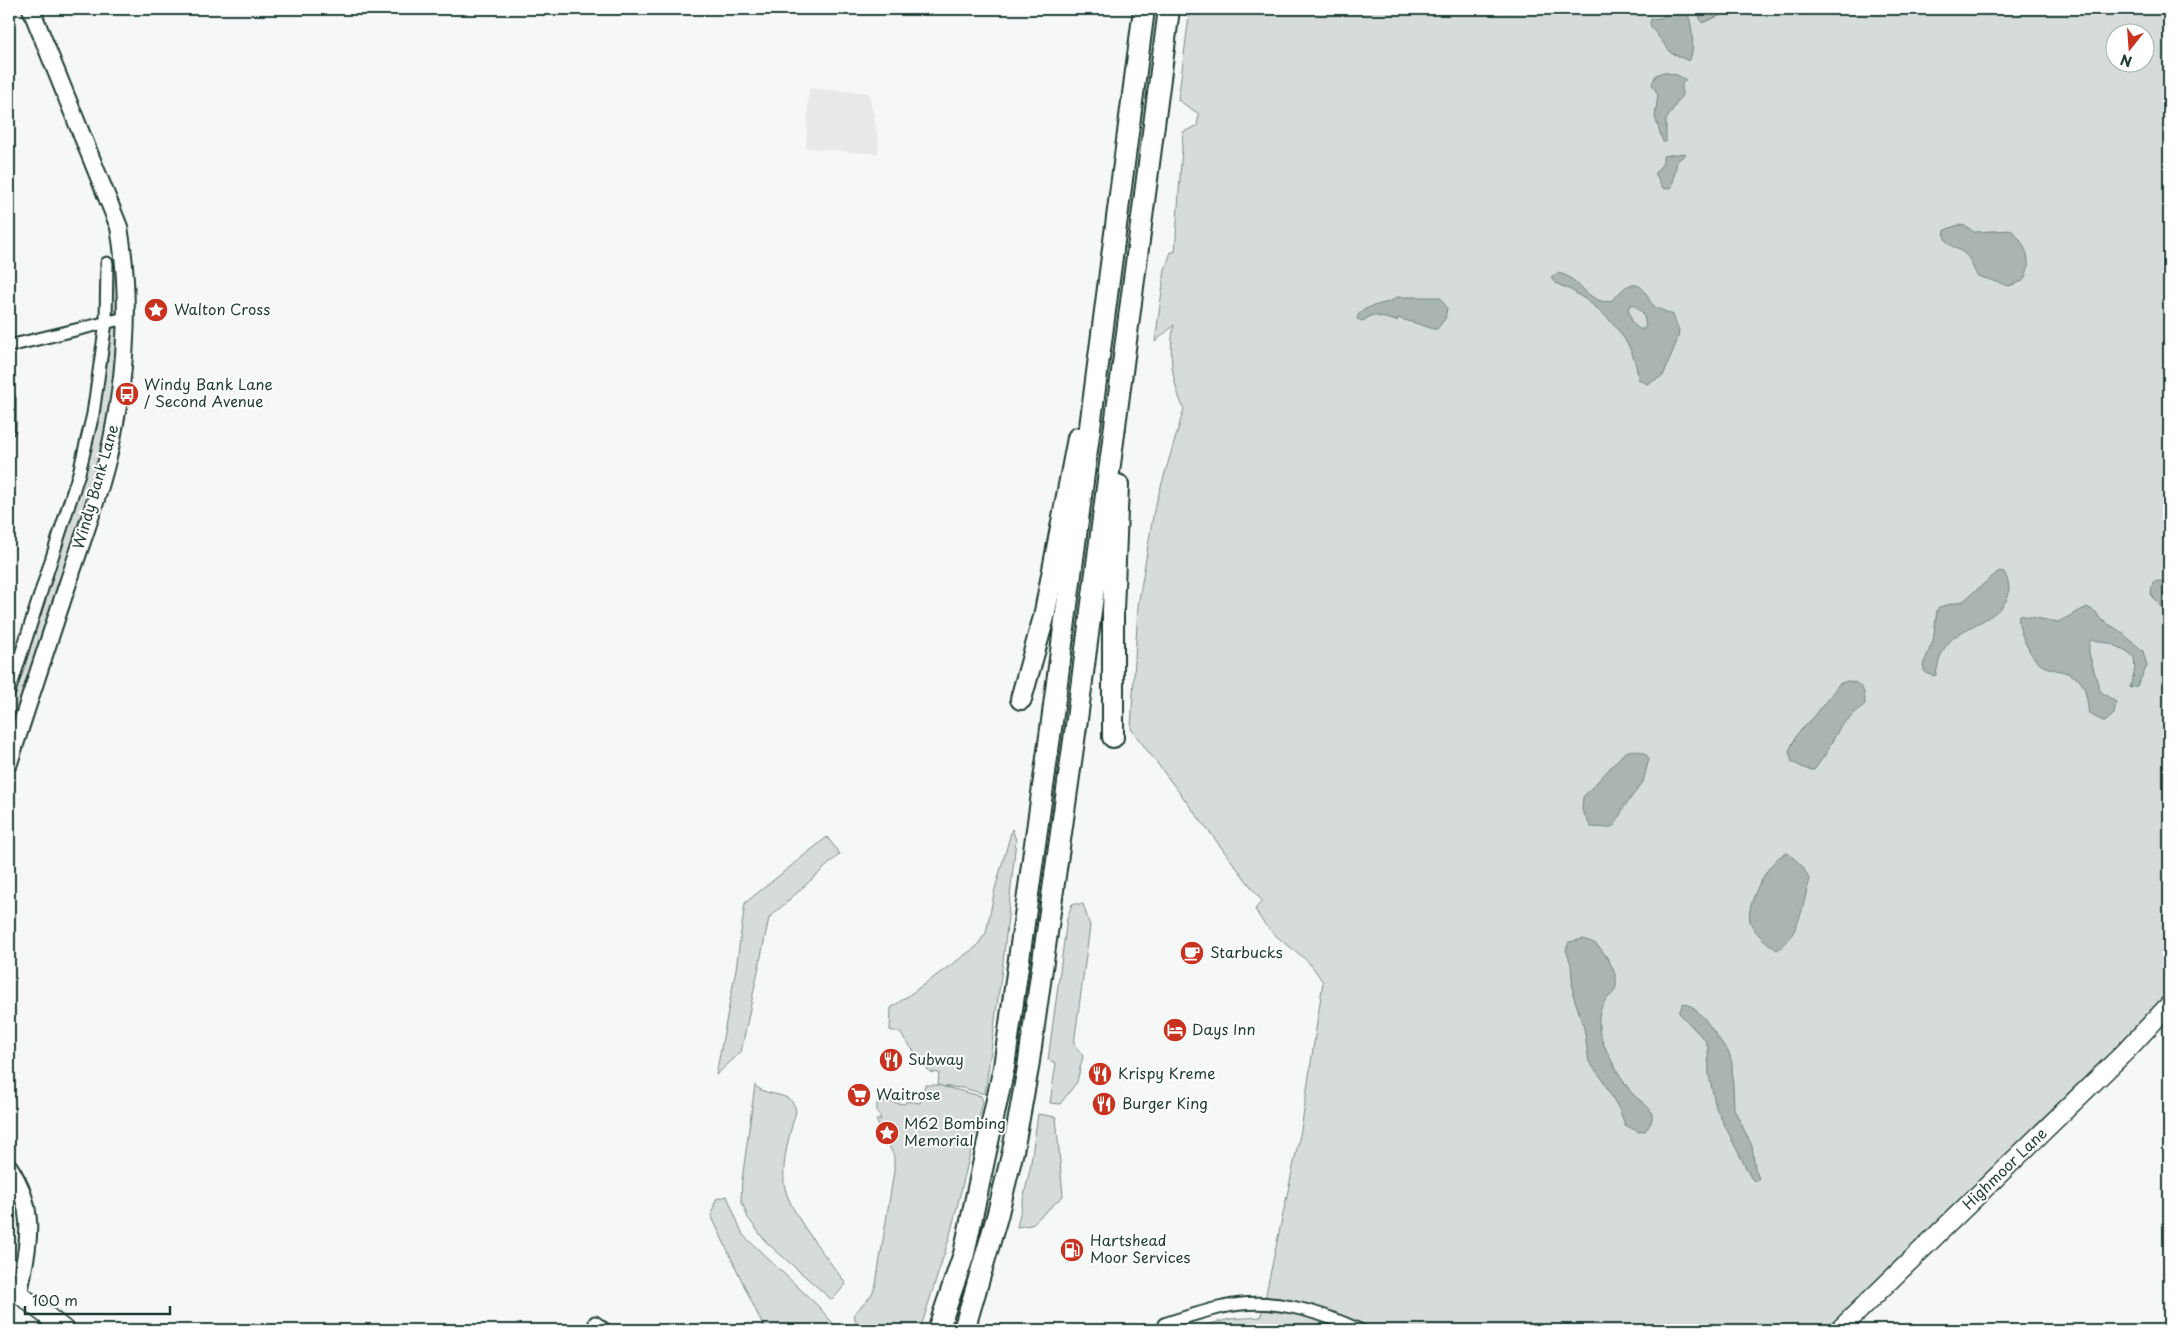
<svg xmlns="http://www.w3.org/2000/svg" width="2178" height="1339" font-family="'Playpen Sans',sans-serif">
<rect width="100%" height="100%" fill="#f6f7f7"/>
<filter id="ink" filterUnits="userSpaceOnUse"><feTurbulence type="fractalNoise" baseFrequency=".02" numOctaves="2"/><feDisplacementMap in="SourceGraphic" scale="10" xChannelSelector="R" yChannelSelector="G"/><feConvolveMatrix kernelMatrix="1 2 1 2 8 2 1 2 1" color-interpolation-filters="sRGB"/></filter>
<g filter="url(#ink)">
<path fill="#e6e9e8" d="M 809,88 L 869,93 L 879,143 L 877,154 L 806,148 Z"/>
<g fill="#d6dcdb" stroke="#7a8c88" fill-rule="evenodd">
<path d="M 1190,9 L 2169,9 L 2169,1005 L 1839,1330 L 1186,1330 L 1230,1319 L 1261,1317 L 1301,1130 L 1323,982 C 1318,975 1314,968 1308,962 C 1288,942 1270,938 1255,909 L 1262,901 L 1131,729 L 1138,606 L 1154,510 L 1184,409 C 1172,383 1168,352 1174,325 L 1155,342 L 1165,269 L 1171,252 L 1175,252 L 1183,132 L 1197,126 L 1199,114 L 1178,100 ZM 2116,32 L 2146,32 L 2146,62 L 2116,62 Z"/>
<path d="M 119,264 L 120,309 L 117,312 L 113,312 L 110,310 L 111,265 Z"/>
<path d="M 125,318 L 115,424 L 9,763 L 9,692 L 79,473 L 106,322 Z"/>
<path d="M 1012,829 L 1016,840 L 1004,954 L 985,1094 L 963,1088 L 938,1086 L 939,1073 L 930,1072 L 900,1033 L 890,1030 L 891,1008 L 976,947 L 986,933 L 995,889 Z"/>
<path d="M 827,837 L 840,854 L 769,918 L 741,1052 L 716,1075 L 736,969 L 745,903 Z"/>
<path d="M 1072,904 L 1083,904 L 1090,926 L 1074,1044 L 1083,1056 L 1077,1082 L 1060,1104 L 1050,1103 L 1056,1063 L 1048,1060 L 1067,919 Z"/>
<path d="M 755,1085 C 767,1099 792,1089 796,1111 C 790,1133 782,1159 784,1183 C 788,1213 828,1258 846,1284 L 832,1300 L 766,1242 L 748,1218 L 741,1200 L 742,1180 Z"/>
<path d="M 925,1085 L 937,1085 L 981,1096 L 983,1102 L 949,1239 L 920,1330 L 861,1330 C 847,1312 858,1312 869,1298 C 873,1294 874,1289 876,1284 L 894,1171 L 894,1156 L 876,1120 L 881,1120 L 877,1111 L 877,1103 L 879,1101 L 905,1104 L 906,1101 L 920,1103 Z"/>
<path d="M 1038,1114 L 1056,1117 L 1063,1196 L 1031,1225 L 1017,1227 L 1030,1169 Z"/>
<path d="M 727,1196 L 743,1235 L 817,1305 L 839,1330 L 765,1330 L 711,1215 L 716,1199 Z"/>
</g>
<g fill="#aab5b1" stroke="#72857f" fill-rule="evenodd">
<path d="M 1669,9 L 1685,9 C 1692,18 1696,50 1689,61 L 1671,53 L 1651,27 L 1650,22 L 1652,18 C 1660,20 1667,16 1669,9 Z"/>
<path d="M 1699,9 L 1728,9 L 1726,13 L 1702,23 L 1697,11 Z"/>
<path d="M 1663,72 L 1677,75 L 1686,80 L 1682,84 L 1682,95 L 1666,120 L 1666,142 L 1663,142 L 1655,117 L 1658,95 L 1652,84 L 1656,75 Z"/>
<path d="M 1684,153 L 1686,154 L 1677,161 L 1672,187 L 1668,189 L 1663,188 L 1655,173 L 1663,163 L 1663,156 Z"/>
<path d="M 1958,225 L 1965,226 L 1974,232 L 2011,230 C 2026,243 2034,263 2023,281 L 2009,286 L 1978,276 C 1973,270 1972,261 1966,255 C 1957,246 1941,246 1945,230 Z"/>
<path d="M 1558,273 C 1575,276 1582,292 1596,299 C 1618,310 1618,282 1636,285 C 1646,287 1647,299 1653,305 C 1658,310 1668,312 1673,315 L 1679,330 L 1678,338 L 1663,376 L 1647,384 L 1638,379 C 1635,340 1606,312 1574,292 C 1568,288 1560,286 1554,282 L 1551,277 ZM 1633,304 L 1643,313 L 1646,325 L 1644,329 L 1639,329 L 1632,322 L 1628,308 Z"/>
<path d="M 1397,297 L 1440,297 L 1447,308 L 1445,319 L 1437,329 L 1434,329 L 1398,318 L 1397,321 L 1372,315 L 1363,321 L 1357,319 C 1359,304 1388,306 1397,297 Z"/>
<path d="M 1999,571 L 2004,572 C 2026,613 1969,622 1951,640 C 1941,650 1938,662 1936,675 L 1933,676 L 1925,673 L 1923,665 L 1933,641 L 1937,610 L 1939,607 L 1963,601 Z"/>
<path d="M 2160,581 L 2169,584 L 2169,618 L 2151,594 L 2153,582 Z"/>
<path d="M 2087,607 L 2096,612 L 2100,619 L 2120,631 L 2143,651 L 2147,666 L 2137,686 L 2130,688 L 2135,669 L 2134,657 C 2124,647 2105,641 2091,640 L 2089,643 L 2089,653 L 2099,688 L 2101,692 L 2116,702 L 2114,714 L 2105,722 L 2089,714 C 2087,703 2087,688 2079,680 C 2068,670 2054,671 2043,666 C 2031,660 2016,628 2019,615 L 2058,622 Z"/>
<path d="M 1847,681 C 1862,682 1865,690 1865,704 L 1840,727 L 1825,755 L 1814,770 L 1806,769 L 1792,762 L 1789,751 L 1797,734 L 1814,717 L 1839,684 Z"/>
<path d="M 1633,750 L 1645,753 L 1649,759 L 1643,782 L 1624,807 L 1615,825 L 1609,828 L 1591,827 L 1582,810 L 1583,797 L 1625,752 Z"/>
<path d="M 1788,853 L 1803,867 L 1809,879 C 1805,900 1798,939 1777,950 C 1767,943 1754,933 1750,921 C 1745,905 1771,854 1788,853 Z"/>
<path d="M 1583,939 C 1587,941 1591,941 1594,943 C 1605,950 1621,977 1615,990 C 1613,994 1608,997 1605,1001 C 1596,1013 1598,1032 1604,1045 C 1611,1061 1621,1078 1631,1092 C 1637,1100 1649,1104 1652,1114 C 1653,1121 1649,1127 1645,1131 L 1639,1132 L 1625,1125 L 1620,1111 L 1601,1077 L 1589,1062 L 1584,1028 L 1573,994 L 1571,964 L 1566,950 L 1569,942 Z"/>
<path d="M 1683,1003 L 1691,1006 L 1704,1018 L 1729,1053 L 1732,1063 L 1734,1109 L 1752,1146 L 1755,1168 L 1759,1179 L 1755,1181 L 1751,1178 L 1716,1108 L 1709,1075 L 1708,1048 L 1705,1040 L 1679,1013 Z"/>
</g>
<g fill="none" stroke-linecap="round" stroke-linejoin="round">
<g stroke="#1f3d34" stroke-width="15">
<g id="street">
<path d="M 9,346 L 125,318"/>
<path d="M 9,399 L 9,429"/>
<path d="M 9,692 L 79,473 L 93,414 L 106,322 L 107,263"/>
<path d="M 595,1322 L 606,1330"/>
<path d="M 1164,1324 C 1183,1318 1203,1311 1223,1307 C 1270,1296 1318,1311 1360,1330"/>
</g>
</g>
<g stroke="#1f3d34" stroke-width="20">
<g id="secondary">
<path d="M 9,763 C 28,703 48,643 68,583 C 85,531 106,478 115,423 C 127,360 130,290 119,227 L 31,9"/>
<path d="M 9,1167 C 38,1212 28,1243 19,1293"/>
</g>
</g>
<g stroke="#1f3d34" stroke-width="21">
<g id="primary">
<path d="M 9,1286 L 65,1330"/>
<path d="M 1839,1330 L 2125,1052 L 2169,1005"/>
</g>
</g>
<g stroke="#1f3d34" stroke-width="24">
<g id="highway">
<path d="M 1021,699 L 1044,617 L 1078,438"/>
<path d="M 1113,737 L 1113,611 L 1118,485"/>
<path d="M 938,1330 L 964,1254 L 1004,1067 L 1051,729 L 1144,9"/>
<path d="M 964,1330 L 997,1217 L 1013,1151 L 1028,1068 L 1077,719 L 1169,9"/>
</g>
</g>
<use href="#street" stroke="#fff" stroke-width="11"/>
<use href="#secondary" stroke="#fff" stroke-width="16"/>
<use href="#primary" stroke="#fff" stroke-width="18"/>
<use href="#highway" stroke="#fff" stroke-width="20"/>
</g>
</g>
<defs>
<g id="sight-disc" transform="scale(1.25)"><circle r="9.5" fill="#c8321e" stroke="#fff"/><path d="M0-6L1.8-2.2L6-1.7L2.9 1.2L3.7 5.4L0 3.3L-3.7 5.4L-2.9 1.2L-6-1.7L-1.8-2.2Z" fill="#fff"/></g>
<g id="bus-disc" transform="scale(1.25)"><circle r="9.5" fill="#c8321e" stroke="#fff"/><path d="M-5-6H5V4H4V6H2V4H-2V6H-4V4H-5ZM-3.5-4V0h7V-4ZM-3.5 1.2v1.5H-2V1.2ZM2 1.2v1.5H3.5V1.2Z" fill="#fff"/></g>
<g id="cafe-disc" transform="scale(1.25)"><circle r="9.5" fill="#c8321e" stroke="#fff"/><path d="M-5.5-4.5H6V0H3Q3 3.5 0 3.5H-2.5Q-5.5 3.5-5.5 0ZM3-3.2v2h1.7v-2ZM-6 4.5H4V6H-6Z" fill="#fff"/></g>
<g id="hotel-disc" transform="scale(1.25)"><circle r="9.5" fill="#c8321e" stroke="#fff"/><path d="M-6-4.5h1.5V1H6V5H4.5V3h-9V5H-6ZM-4 0a1.8 1.8 0 1 1 3.6 0ZM.5 0V-2.5h3Q6-2.5 6 0Z" fill="#fff"/></g>
<g id="restaurant-disc" transform="scale(1.25)"><circle r="9.5" fill="#c8321e" stroke="#fff"/><path d="M-5-6h1v4h1v-4h1v4h1v-4h1v5L-1.5 .5V6h-2V.5L-5-1ZM5-6V6H3V1.5H1.5Q1.5-4 5-6Z" fill="#fff"/></g>
<g id="supermarket-disc" transform="scale(1.25)"><circle r="9.5" fill="#c8321e" stroke="#fff"/><path d="M-6-5.5h2.5l.6 2H6L4.5 2H-2.5L-4.4-4H-6ZM-1.5 3.2a1.3 1.3 0 1 0 .1 0ZM3 3.2a1.3 1.3 0 1 0 .1 0Z" fill="#fff"/></g>
<g id="fuel-disc" transform="scale(1.25)"><circle r="9.5" fill="#c8321e" stroke="#fff"/><path d="M-5.5-6h7V0h2V4h1.3V-2.5L3-4.5l.8-.8L6-3V5H2.5V1h-1V6h-7ZM-4.2-4.7v3.2H.2V-4.7Z" fill="#fff"/></g>
</defs>
<g fill-rule="evenodd">
<use href="#sight-disc" x="156" y="310"/>
<use href="#bus-disc" x="127" y="394"/>
<use href="#cafe-disc" x="1192" y="953"/>
<use href="#hotel-disc" x="1175" y="1030"/>
<use href="#restaurant-disc" x="891" y="1060"/>
<use href="#restaurant-disc" x="1100" y="1074"/>
<use href="#supermarket-disc" x="859" y="1095"/>
<use href="#restaurant-disc" x="1104" y="1104"/>
<use href="#sight-disc" x="887" y="1133"/>
<use href="#fuel-disc" x="1072" y="1250"/>
</g>
<g text-anchor="middle" stroke-width="4" stroke-linejoin="round" paint-order="stroke">
<g font-size="15" fill="#1f3d34" stroke="#fff" text-anchor="start">
<text x="174" y="315">Walton Cross</text>
<text x="144" y="390">Windy Bank Lane<tspan x="144" dy="17">/ Second Avenue</tspan></text>
<text x="1210" y="958">Starbucks</text>
<text x="1192" y="1035">Days Inn</text>
<text x="908" y="1065">Subway</text>
<text x="1118" y="1079">Krispy Kreme</text>
<text x="876" y="1100">Waitrose</text>
<text x="1122" y="1109">Burger King</text>
<text x="904" y="1129">M62 Bombing<tspan x="904" dy="17">Memorial</tspan></text>
<text x="1090" y="1246">Hartshead<tspan x="1090" dy="17">Moor Services</tspan></text>
</g>
<g font-size="15" fill="#1f3d34" stroke="#fff">
<text transform="translate(96 487) rotate(-74)" y="5">Windy Bank Lane</text>
<text transform="translate(2005 1169) rotate(-44)" y="5">Highmoor Lane</text>
</g>
</g>
<rect width="2178" height="1339" fill="none" stroke="#fff" stroke-width="30"/>
<rect x="15" y="15" width="2148" height="1309" fill="none" stroke="#1f3d34" stroke-width="2" filter="url(#ink)"/>
<g transform="translate(2130 48) rotate(197)"><circle r="24" fill="#ffffff" stroke="#a5b1ae"/>
<path d="M0-4L9 19L0 12L-9 19Z" fill="#c8321e"/>
<text y="-8" font-size="14" font-weight="bold" text-anchor="middle" fill="#1f3d34">N</text>
</g>
<path d="M25 1306v8h145v-8" fill="none" stroke="#1f3d34" stroke-width="2.5"/>
<text x="32" y="1306" font-size="15" fill="#1f3d34" stroke="#ffffff" stroke-width="4" paint-order="stroke">100 m</text>
</svg>
